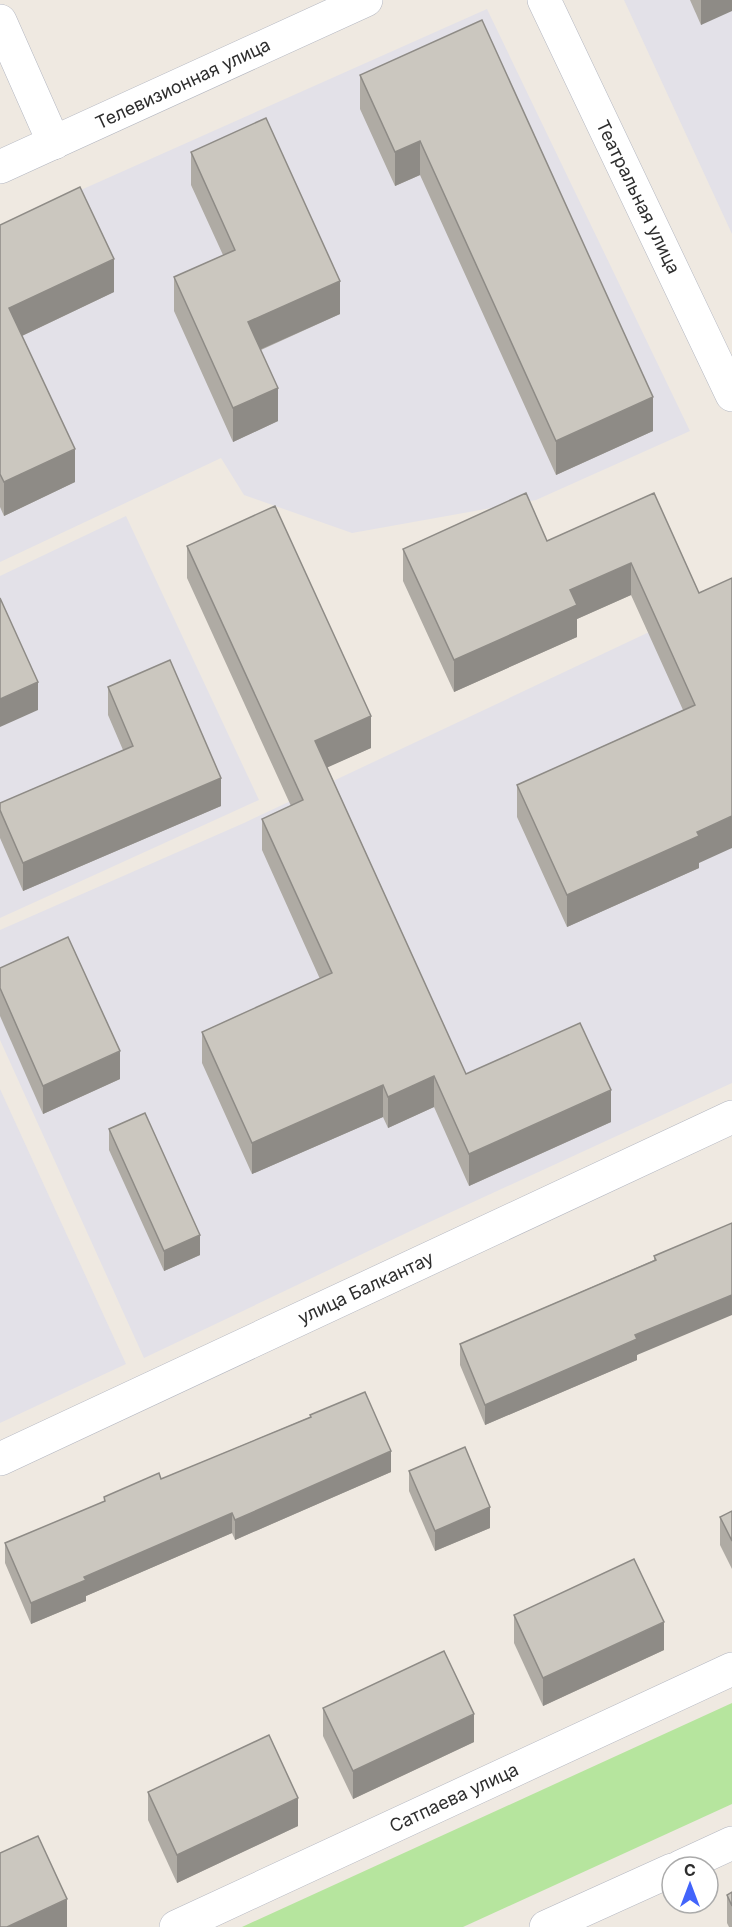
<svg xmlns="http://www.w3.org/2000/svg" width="732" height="1927" font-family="Inter,sans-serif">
<rect width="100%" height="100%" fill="#efe9e1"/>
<g fill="#e3e1e8">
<path d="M 624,0 L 732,0 L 732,234 Z"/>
<path d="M 487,9 L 690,431 L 536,500 L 352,533 L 244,495 L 221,458 L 0,562 L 0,226 Z"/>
<path d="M 126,516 L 259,800 L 0,918 L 0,576 Z"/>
<path d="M 732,593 L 732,1083 L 421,1226 L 144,1358 L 0,1040 L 0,930 L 244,823 Z"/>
<path d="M 0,1089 L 126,1364 L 0,1423 Z"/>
</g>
<path fill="#b6e59e" d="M 732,1703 L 732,1804 L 463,1927 L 242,1927 Z"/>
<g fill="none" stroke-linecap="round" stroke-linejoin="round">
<g stroke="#b4b7c1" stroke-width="34">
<g id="minor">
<path d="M 544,0 L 732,395"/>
<path d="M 0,21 L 54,143"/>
<path d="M 0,167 L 366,0"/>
<path d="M 0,1459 L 732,1117"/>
</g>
</g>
<g stroke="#b4b7c1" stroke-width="34">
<g id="secondary">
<path d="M 680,1867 L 732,1843"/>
<path d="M 176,1927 L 732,1669"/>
<path d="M 546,1927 L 672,1870"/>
</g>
</g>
<use href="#minor" stroke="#fff" stroke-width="33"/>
<use href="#secondary" stroke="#fff" stroke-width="33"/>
</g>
<g fill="#afaba4">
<path d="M 690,0 L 732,0 L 701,25 Z"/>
<path d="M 360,75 L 653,397 L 653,431 L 556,475 L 420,175 L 395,186 L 360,109 Z"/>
<path d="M 191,152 L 340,314 L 261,350 L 278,421 L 233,442 L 174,311 L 174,277 L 223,255 L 191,185 Z"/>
<path d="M 0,225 L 114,292 L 22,336 L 75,482 L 4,516 L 0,507 Z"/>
<path d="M 654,493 L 699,593 L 699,868 L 567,927 L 517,817 L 517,785 L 683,710 L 631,595 L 577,619 L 577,637 L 454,692 L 403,581 L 403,549 L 547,541 Z"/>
<path d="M 187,546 L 371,748 L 327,767 L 466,1074 L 611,1122 L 469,1186 L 434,1107 L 388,1128 L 383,1117 L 252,1174 L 202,1063 L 202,1032 L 320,979 L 262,850 L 262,819 L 291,806 L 187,578 Z"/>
<path d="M 108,687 L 221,806 L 23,891 L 0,838 L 0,803 L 123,750 L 108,715 Z"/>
<path d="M 0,968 L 120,1079 L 43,1114 L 0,1016 Z"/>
<path d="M 109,1129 L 200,1255 L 164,1271 L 109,1150 Z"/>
<path d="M 732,1223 L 637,1355 L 637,1360 L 485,1425 L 460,1365 L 460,1344 L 654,1260 L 654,1256 Z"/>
<path d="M 310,1415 L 391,1472 L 235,1540 L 232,1533 L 86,1596 L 86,1601 L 31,1624 L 5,1563 L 5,1543 L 104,1502 L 104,1497 L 161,1479 L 310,1417 Z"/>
<path d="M 409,1471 L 490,1528 L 435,1551 L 409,1491 Z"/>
<path d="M 732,1511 L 732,1569 L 720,1545 L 720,1517 Z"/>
<path d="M 514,1615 L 664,1650 L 543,1706 L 514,1643 Z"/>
<path d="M 323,1708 L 474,1742 L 353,1799 L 323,1736 Z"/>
<path d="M 148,1792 L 298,1826 L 177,1883 L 148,1820 Z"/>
<path d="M 732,1892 L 732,1927 L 729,1927 L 727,1923 L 727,1895 Z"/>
</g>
<g fill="#8e8b86">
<path d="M 701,0 L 732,0 L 732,11 L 701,25 Z"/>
<path d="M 420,141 L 420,175 L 395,186 L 395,152 Z"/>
<path d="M 114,259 L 114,292 L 9,342 L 9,308 Z"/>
<path d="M 340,281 L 340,314 L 248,355 L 248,322 Z"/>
<path d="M 278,388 L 278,421 L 233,442 L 233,408 Z"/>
<path d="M 653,397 L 653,431 L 556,475 L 556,441 Z"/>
<path d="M 75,449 L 75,482 L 4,516 L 4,482 Z"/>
<path d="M 631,563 L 631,595 L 577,619 L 577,637 L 454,692 L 454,660 L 570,590 Z"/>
<path d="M 38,682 L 38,710 L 0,727 L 0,699 Z"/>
<path d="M 371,716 L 371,748 L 315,773 L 315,741 Z"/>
<path d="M 221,778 L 221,806 L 23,891 L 23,863 Z"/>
<path d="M 732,816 L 732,848 L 699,863 L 699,868 L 567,927 L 567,895 L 697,832 Z"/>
<path d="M 120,1051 L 120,1079 L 43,1114 L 43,1086 Z"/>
<path d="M 434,1076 L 434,1107 L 388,1128 L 388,1097 Z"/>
<path d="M 383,1085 L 383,1117 L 252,1174 L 252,1143 Z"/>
<path d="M 611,1090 L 611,1122 L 469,1186 L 469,1154 Z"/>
<path d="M 200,1235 L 200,1255 L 164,1271 L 164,1251 Z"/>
<path d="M 732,1295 L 732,1315 L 637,1355 L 637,1360 L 485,1425 L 485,1405 L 635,1335 Z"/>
<path d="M 391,1451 L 391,1472 L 235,1540 L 235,1520 Z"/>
<path d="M 490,1507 L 490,1528 L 435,1551 L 435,1531 Z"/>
<path d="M 232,1513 L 232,1533 L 86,1596 L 86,1601 L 31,1624 L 31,1603 L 84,1577 Z"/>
<path d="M 664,1622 L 664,1650 L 543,1706 L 543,1678 Z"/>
<path d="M 474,1714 L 474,1742 L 353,1799 L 353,1771 Z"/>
<path d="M 298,1798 L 298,1826 L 177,1883 L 177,1855 Z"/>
<path d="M 67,1899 L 67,1927 L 7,1927 Z"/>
</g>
<g fill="#cbc7bf" stroke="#8e8b86" stroke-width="1.5">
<path d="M 482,20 L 653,397 L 556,441 L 420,141 L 395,152 L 360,75 Z"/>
<path d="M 266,118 L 340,281 L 248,322 L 278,388 L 233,408 L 174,277 L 235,250 L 191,152 Z"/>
<path d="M 80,187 L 114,259 L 9,308 L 75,449 L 4,482 L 0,474 L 0,225 Z"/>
<path d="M 526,493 L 547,541 L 654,493 L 699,593 L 732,578 L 732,816 L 697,832 L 699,836 L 567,895 L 517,785 L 695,705 L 631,563 L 570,590 L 577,605 L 454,660 L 403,549 Z"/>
<path d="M 275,506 L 371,716 L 315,741 L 466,1074 L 580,1023 L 611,1090 L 469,1154 L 434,1076 L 388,1097 L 383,1085 L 252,1143 L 202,1032 L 332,973 L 262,819 L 303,800 L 187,546 Z"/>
<path d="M 0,598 L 38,682 L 0,699 Z"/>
<path d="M 170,660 L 221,778 L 23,863 L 0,810 L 0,803 L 133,746 L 108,687 Z"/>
<path d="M 68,937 L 120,1051 L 43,1086 L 0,988 L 0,968 Z"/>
<path d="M 145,1113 L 200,1235 L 164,1251 L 109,1129 Z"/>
<path d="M 732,1223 L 732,1295 L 635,1335 L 637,1339 L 485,1405 L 460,1344 L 656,1260 L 654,1256 Z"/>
<path d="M 365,1392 L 391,1451 L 235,1520 L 232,1513 L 84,1577 L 86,1580 L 31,1603 L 5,1543 L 105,1501 L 104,1497 L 159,1473 L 161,1479 L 311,1417 L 310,1415 Z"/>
<path d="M 465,1447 L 490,1507 L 435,1531 L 409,1471 Z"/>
<path d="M 732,1511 L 732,1541 L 720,1517 Z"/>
<path d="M 634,1559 L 664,1622 L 543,1678 L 514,1615 Z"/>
<path d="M 444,1651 L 474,1714 L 353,1771 L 323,1708 Z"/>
<path d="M 269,1735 L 298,1798 L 177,1855 L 148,1792 Z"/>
<path d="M 38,1836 L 67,1899 L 7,1927 L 0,1927 L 0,1853 Z"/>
<path d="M 732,1892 L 732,1906 L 727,1895 Z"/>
</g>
<g text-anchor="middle" stroke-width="6" stroke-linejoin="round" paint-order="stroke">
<g font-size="18" fill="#2e2e2e" stroke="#fff">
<text transform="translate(183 84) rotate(-25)" y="6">Телевизионная улица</text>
<text transform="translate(638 197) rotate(64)" y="6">Театральная улица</text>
<text transform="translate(366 1288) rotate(-25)" y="6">улица Балкантау</text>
<text transform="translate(454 1798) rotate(-25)" y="6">Сатпаева улица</text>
</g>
</g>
<g transform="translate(690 1885)"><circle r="28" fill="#ffffff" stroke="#ababab" stroke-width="1.5"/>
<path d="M0-4.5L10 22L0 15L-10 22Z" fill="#4264fb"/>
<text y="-9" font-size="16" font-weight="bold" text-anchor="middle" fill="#2e2e2e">С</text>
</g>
</svg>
